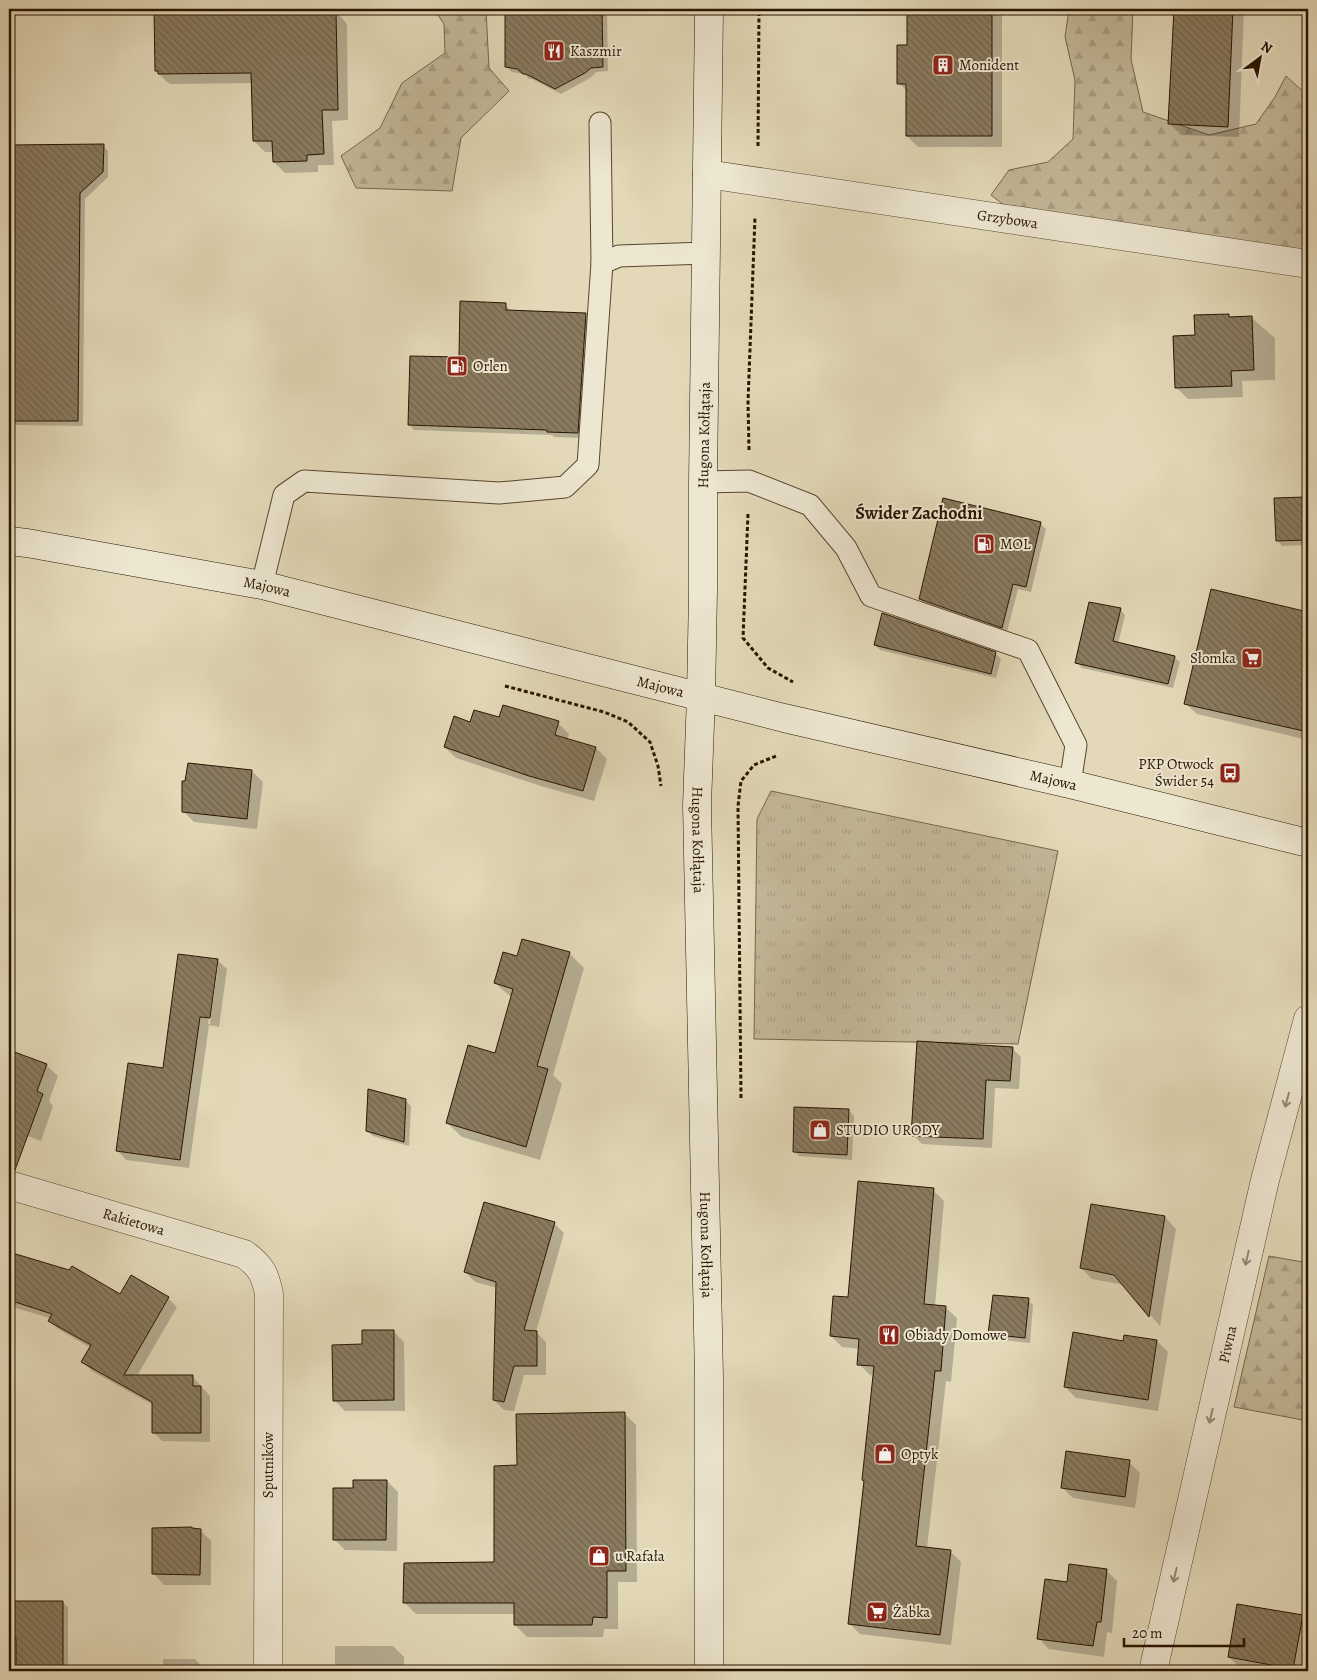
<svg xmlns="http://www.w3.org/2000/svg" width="1317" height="1680" font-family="Alegreya,serif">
<defs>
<pattern id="grass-tufts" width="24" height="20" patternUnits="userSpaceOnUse" patternTransform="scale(1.25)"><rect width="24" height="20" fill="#c3b899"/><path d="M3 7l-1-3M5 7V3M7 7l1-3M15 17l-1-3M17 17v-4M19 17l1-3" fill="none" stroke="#a89d82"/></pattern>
<pattern id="forest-firs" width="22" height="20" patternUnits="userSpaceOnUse" patternTransform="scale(1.25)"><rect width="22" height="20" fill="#c3b899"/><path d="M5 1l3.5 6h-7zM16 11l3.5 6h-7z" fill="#a89d82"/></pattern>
<pattern id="building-back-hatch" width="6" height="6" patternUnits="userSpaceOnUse" patternTransform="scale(1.25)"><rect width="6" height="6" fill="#8a7b60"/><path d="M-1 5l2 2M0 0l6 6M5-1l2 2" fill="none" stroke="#71644d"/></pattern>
</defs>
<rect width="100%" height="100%" fill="#e3d9b8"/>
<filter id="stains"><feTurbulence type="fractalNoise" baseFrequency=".004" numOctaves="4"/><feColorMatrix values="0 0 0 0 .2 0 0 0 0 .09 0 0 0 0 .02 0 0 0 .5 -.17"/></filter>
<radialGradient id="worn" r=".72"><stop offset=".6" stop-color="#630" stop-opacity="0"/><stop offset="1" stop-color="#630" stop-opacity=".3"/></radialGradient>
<path fill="url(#grass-tufts)" stroke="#76664c" d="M 771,791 L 1058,851 L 1018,1044 L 754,1039 L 757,819 Z"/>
<g fill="url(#forest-firs)" stroke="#76664c">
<path d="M 434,9 L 486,9 L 489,68 L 509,91 L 461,138 L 452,191 L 356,188 L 341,156 L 380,128 L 402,83 L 445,53 L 444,24 Z"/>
<path d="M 1069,9 L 1133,9 L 1131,59 L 1143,112 L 1209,135 L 1256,124 L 1275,97 L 1286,76 L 1308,96 L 1308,257 L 1029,225 L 991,195 L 1009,170 L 1048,162 L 1073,139 L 1075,80 L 1065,37 Z"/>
<path d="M 1269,1256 L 1308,1263 L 1308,1421 L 1234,1407 Z"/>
</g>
<g fill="#0003" fill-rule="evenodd">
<path d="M 155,9 L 334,9 L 347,24 L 348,120 L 332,121 L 334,165 L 318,165 L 318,172 L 285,173 L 274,162 L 274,152 L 265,152 L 254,141 L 252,83 L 171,84 L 167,82 L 156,71 Z"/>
<path d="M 506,9 L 607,9 L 608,71 L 596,72 L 590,78 L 561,94 L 532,79 L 529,79 L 524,74 L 512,72 L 506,66 Z"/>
<path d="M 908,9 L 1002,9 L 1002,147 L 918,147 L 907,136 L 908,92 L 899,83 L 908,46 Z"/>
<path d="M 1175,9 L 1244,9 L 1239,137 L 1181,135 L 1170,124 Z"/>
<path d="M 9,146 L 103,146 L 108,151 L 108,177 L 85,199 L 83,426 L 9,425 Z"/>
<path d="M 505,305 L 511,311 L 585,314 L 591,319 L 583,438 L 554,437 L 552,435 L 414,430 L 409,424 L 460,358 Z"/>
<path d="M 1228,315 L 1231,318 L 1252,318 L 1275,338 L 1275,380 L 1242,381 L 1243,397 L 1188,399 L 1177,388 L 1196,336 Z"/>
<path d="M 1308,498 L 1308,545 L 1282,546 L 1277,540 L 1276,499 Z"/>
<path d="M 1040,523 L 1046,529 L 1031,592 L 1018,589 L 1007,632 L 925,604 L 920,599 Z"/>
<path d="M 1212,591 L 1308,613 L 1308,740 L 1197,714 L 1185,703 Z"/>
<path d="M 1120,609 L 1125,615 L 1118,644 L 1174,657 L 1180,662 L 1173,688 L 1082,668 L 1077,663 Z"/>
<path d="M 875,645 L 995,653 L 1001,659 L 996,678 L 880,650 Z"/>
<path d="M 500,719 L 558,723 L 569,734 L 567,740 L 596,748 L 607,759 L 594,801 L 541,786 L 456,758 L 445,747 L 471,724 ZM 555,728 L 558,728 L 554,741 Z"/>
<path d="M 252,771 L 263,782 L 257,829 L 194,822 L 183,811 L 186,782 Z"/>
<path d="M 569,953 L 584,968 L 553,1075 L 562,1084 L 540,1160 L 462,1137 L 447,1123 L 496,1055 L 512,998 L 495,983 L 518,958 Z"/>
<path d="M 217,960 L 227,969 L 219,1027 L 209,1025 L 189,1168 L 126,1160 L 117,1150 L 164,1069 ZM 216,966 L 218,966 L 210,1024 L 208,1024 Z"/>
<path d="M 1012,1048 L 1021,1057 L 1019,1089 L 995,1088 L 992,1148 L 922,1144 L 913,1135 Z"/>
<path d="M 11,1052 L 46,1065 L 58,1076 L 49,1101 L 53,1106 L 41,1141 L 9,1129 L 9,1057 Z"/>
<path d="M 406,1101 L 411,1106 L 409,1146 L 373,1136 L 367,1131 Z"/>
<path d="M 849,1111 L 854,1116 L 852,1160 L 799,1156 L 794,1151 Z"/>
<path d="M 933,1190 L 944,1201 L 935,1306 L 945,1307 L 957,1318 L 951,1382 L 946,1381 L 927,1548 L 950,1551 L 961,1562 L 951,1645 L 860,1634 L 849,1623 L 866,1482 L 874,1376 L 870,1375 L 859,1364 L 860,1349 L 842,1347 L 831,1336 L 849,1299 Z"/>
<path d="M 1165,1217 L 1176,1229 L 1160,1326 L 1124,1285 L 1092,1279 L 1081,1268 Z"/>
<path d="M 554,1223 L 564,1233 L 536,1332 L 546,1342 L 546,1375 L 524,1375 L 514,1411 L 504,1410 L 494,1400 L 497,1288 L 475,1282 L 465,1272 Z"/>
<path d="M 9,1253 L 70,1272 L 121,1296 L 168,1298 L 177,1307 L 137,1376 L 192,1376 L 210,1396 L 210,1442 L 162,1441 L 153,1432 L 153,1405 L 92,1371 L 83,1362 L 91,1348 L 58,1329 L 49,1321 L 50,1318 L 9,1306 Z"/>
<path d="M 1028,1300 L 1033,1305 L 1030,1343 L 995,1339 L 990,1334 Z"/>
<path d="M 393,1331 L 404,1342 L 405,1411 L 345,1411 L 334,1400 L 363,1346 Z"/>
<path d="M 1157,1341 L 1168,1352 L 1158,1411 L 1076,1398 L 1065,1387 L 1124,1342 Z"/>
<path d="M 624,1413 L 636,1425 L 637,1582 L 618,1582 L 618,1629 L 604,1629 L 603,1637 L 527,1637 L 515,1625 L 515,1614 L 416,1614 L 404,1602 L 495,1563 L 518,1467 Z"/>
<path d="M 1129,1462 L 1140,1473 L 1135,1508 L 1073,1498 L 1062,1487 Z"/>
<path d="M 387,1481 L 398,1492 L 397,1551 L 345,1550 L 334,1539 Z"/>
<path d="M 200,1530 L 211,1541 L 211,1585 L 164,1585 L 153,1573 Z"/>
<path d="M 1106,1570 L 1117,1581 L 1112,1633 L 1107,1632 L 1104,1657 L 1049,1649 L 1038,1638 L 1068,1584 Z"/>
<path d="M 9,1602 L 62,1602 L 68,1607 L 68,1671 L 20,1671 L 17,1669 L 18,1643 L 9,1643 Z"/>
<path d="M 1302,1616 L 1308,1622 L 1308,1671 L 1243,1671 L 1229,1657 Z"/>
<path d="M 335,1646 L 393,1646 L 404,1657 L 404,1671 L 335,1671 Z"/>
<path d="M 163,1659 L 195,1659 L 206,1671 L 156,1671 L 163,1671 Z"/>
</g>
<g fill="url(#building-back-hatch)" stroke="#291500">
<path d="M 154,9 L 328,9 L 328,12 L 336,12 L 338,110 L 322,110 L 324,154 L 307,155 L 307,161 L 273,162 L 272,141 L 253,141 L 251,73 L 158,74 L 158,71 L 155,71 Z"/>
<path d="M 505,9 L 602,9 L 603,67 L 591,68 L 585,73 L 555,89 L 526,74 L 523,74 L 517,69 L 505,67 Z"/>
<path d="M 907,9 L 992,9 L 992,136 L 906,136 L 906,84 L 897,84 L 897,45 L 907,45 Z"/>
<path d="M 1174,9 L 1233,9 L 1228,127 L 1168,124 Z"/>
<path d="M 104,144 L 103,172 L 80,193 L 78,421 L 9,421 L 9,145 Z"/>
<path d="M 460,301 L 506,303 L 506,310 L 586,313 L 578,433 L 547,432 L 547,430 L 408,425 L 410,356 L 459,357 Z"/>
<path d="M 1229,314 L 1229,317 L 1252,316 L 1254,370 L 1231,371 L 1232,386 L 1175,388 L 1173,336 L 1195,335 L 1194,315 Z"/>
<path d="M 1305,497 L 1306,504 L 1308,504 L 1308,540 L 1276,541 L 1274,498 Z"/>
<path d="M 943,498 L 1041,522 L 1026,587 L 1013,584 L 1002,628 L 919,599 Z"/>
<path d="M 1211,589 L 1308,612 L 1308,732 L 1184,704 Z"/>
<path d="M 1089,602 L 1121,608 L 1113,641 L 1175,656 L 1168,684 L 1075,663 Z"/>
<path d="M 882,613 L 996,652 L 991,674 L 874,645 Z"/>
<path d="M 503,705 L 559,721 L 555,735 L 596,747 L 583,791 L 529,776 L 444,747 L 454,716 L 470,722 L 474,710 L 499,717 Z"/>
<path d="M 188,763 L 252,770 L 247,819 L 182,812 L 182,781 L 185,781 Z"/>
<path d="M 522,939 L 570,952 L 537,1066 L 548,1069 L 526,1147 L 446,1123 L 468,1045 L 495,1053 L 513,989 L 494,983 L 503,952 L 517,956 Z"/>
<path d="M 178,954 L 218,959 L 210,1018 L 200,1017 L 180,1160 L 116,1151 L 128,1063 L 163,1068 Z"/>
<path d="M 917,1041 L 1013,1047 L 1010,1081 L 986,1080 L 983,1139 L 911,1136 Z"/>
<path d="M 9,1050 L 47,1064 L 37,1091 L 43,1094 L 15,1170 L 9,1170 Z"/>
<path d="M 368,1089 L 406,1099 L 404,1142 L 366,1131 Z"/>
<path d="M 794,1107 L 849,1109 L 847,1155 L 793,1152 Z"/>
<path d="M 858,1181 L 934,1188 L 924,1304 L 946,1306 L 941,1371 L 935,1371 L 916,1546 L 951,1550 L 940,1635 L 848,1624 L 864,1481 L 862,1480 L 874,1366 L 857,1365 L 859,1339 L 830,1336 L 833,1296 L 848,1297 Z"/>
<path d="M 484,1202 L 555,1222 L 524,1330 L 537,1331 L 537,1366 L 514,1366 L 504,1402 L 493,1400 L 496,1282 L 464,1272 Z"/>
<path d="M 1091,1204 L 1165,1216 L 1149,1317 L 1114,1275 L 1080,1268 Z"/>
<path d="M 9,1252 L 69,1270 L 72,1266 L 120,1294 L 131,1275 L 169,1297 L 124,1375 L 193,1375 L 193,1386 L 201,1386 L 201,1433 L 152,1433 L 152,1402 L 81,1362 L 91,1345 L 48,1321 L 52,1314 L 9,1300 Z"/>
<path d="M 993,1295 L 1029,1298 L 1025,1338 L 988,1334 Z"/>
<path d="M 362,1330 L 394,1330 L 394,1400 L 333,1401 L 332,1345 L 362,1344 Z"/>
<path d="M 1073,1332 L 1123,1341 L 1124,1335 L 1157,1340 L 1148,1400 L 1064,1387 Z"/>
<path d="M 625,1412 L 626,1571 L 607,1571 L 607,1618 L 593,1617 L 592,1625 L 514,1625 L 514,1603 L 403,1603 L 404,1563 L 494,1562 L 494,1466 L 517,1465 L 516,1414 Z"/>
<path d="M 1066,1451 L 1130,1460 L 1125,1497 L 1061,1488 Z"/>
<path d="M 353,1480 L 387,1480 L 386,1540 L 333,1540 L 333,1488 L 353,1488 Z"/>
<path d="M 192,1527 L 192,1528 L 201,1529 L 200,1575 L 152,1574 L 152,1528 Z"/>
<path d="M 1069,1564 L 1107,1569 L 1101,1622 L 1097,1622 L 1093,1646 L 1037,1639 L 1045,1579 L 1067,1582 Z"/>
<path d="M 9,1601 L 63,1601 L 63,1669 L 16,1669 L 16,1638 L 9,1638 Z"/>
<path d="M 1237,1604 L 1303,1615 L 1293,1669 L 1228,1657 Z"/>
</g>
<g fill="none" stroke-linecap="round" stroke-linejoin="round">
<g stroke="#58462e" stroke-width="23">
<g id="lane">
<path d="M 600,123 L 602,263"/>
<path d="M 703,482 L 749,481 L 810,505 L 846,548 L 871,596 L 1028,650 L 1076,745 L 1070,784"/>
<path d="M 262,585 L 284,495 L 304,481 L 499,493 L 565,487 L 588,465 L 602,263 L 619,256 L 706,253"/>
</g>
</g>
<g stroke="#58462e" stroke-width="29">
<g id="street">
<path id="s1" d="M 707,174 L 1308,264"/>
<path id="s2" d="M 9,1185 L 244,1254 C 261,1266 265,1274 269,1294 L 268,1671"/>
<path id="s3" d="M 1153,1671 L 1265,1180 L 1308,1019"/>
</g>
</g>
<g stroke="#291500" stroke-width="29">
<g id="secondary">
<path id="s4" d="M 709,9 L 703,482 L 703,592 L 701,696 L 697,805 L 709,1377 L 709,1671"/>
<path id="s5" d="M 9,541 L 27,543 L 262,585 L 784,718 L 1070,784 L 1308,843"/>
</g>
</g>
<g stroke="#291500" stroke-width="3" stroke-dasharray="4 2.5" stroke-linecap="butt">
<path d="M 758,146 L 759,9"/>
<path d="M 749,450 L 748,402 L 755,217"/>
<path d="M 748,514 L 743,638 L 768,668 L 793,682"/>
<path d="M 505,686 L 604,712 L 628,722 L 650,742 L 658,766 L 661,786"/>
<path d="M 741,1098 L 738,806 L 741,781 L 754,765 L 776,756"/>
</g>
<use href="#lane" stroke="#ede6d1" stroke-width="21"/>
<use href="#street" stroke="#ede6d1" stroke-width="28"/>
<use href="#secondary" stroke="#ede6d1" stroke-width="28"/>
</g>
<defs><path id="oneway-shaft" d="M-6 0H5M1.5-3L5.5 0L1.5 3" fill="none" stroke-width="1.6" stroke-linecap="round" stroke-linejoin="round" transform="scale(1.25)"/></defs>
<g stroke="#958873">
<use href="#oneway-shaft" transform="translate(1287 1100) rotate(105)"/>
<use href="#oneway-shaft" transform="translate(1247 1258) rotate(103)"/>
<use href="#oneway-shaft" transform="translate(1211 1416) rotate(103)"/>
<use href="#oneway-shaft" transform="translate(1175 1575) rotate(103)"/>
</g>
<defs>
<g id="restaurant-square" transform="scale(1.125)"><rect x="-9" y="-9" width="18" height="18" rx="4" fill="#8f2418" stroke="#ede6d1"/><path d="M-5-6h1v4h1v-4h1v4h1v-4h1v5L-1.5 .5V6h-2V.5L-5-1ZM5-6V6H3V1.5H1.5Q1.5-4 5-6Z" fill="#fff"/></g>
<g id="building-square" transform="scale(1.125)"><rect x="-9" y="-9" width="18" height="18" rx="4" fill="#8f2418" stroke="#ede6d1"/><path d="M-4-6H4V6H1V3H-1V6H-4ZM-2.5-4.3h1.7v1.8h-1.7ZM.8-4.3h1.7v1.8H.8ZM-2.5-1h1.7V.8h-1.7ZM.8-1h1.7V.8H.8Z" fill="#fff"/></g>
<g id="fuel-square" transform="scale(1.125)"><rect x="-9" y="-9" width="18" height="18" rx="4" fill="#8f2418" stroke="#ede6d1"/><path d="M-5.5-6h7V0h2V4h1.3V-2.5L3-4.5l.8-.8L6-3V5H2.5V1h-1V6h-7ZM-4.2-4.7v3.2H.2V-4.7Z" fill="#fff"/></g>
<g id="supermarket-square" transform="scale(1.125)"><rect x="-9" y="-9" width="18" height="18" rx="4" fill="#8f2418" stroke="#ede6d1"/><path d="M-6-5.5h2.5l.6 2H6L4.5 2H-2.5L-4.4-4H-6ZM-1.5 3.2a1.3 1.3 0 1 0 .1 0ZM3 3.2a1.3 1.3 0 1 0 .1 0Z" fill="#fff"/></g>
<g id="bus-square" transform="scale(1.125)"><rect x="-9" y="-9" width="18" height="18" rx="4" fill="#8f2418" stroke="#ede6d1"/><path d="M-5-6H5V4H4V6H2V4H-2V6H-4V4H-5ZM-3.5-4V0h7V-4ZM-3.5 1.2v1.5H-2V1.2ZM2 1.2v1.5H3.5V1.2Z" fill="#fff"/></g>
<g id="shop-square" transform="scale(1.125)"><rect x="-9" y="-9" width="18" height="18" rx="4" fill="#8f2418" stroke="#ede6d1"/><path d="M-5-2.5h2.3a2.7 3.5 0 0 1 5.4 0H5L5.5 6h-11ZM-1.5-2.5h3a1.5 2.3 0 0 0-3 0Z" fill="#fff"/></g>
</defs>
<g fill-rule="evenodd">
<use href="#restaurant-square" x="554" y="51"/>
<use href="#building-square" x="943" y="65"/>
<use href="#fuel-square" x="457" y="366"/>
<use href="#fuel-square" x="984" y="544"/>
<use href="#supermarket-square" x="1252" y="658"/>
<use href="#bus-square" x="1230" y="773"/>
<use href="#shop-square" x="820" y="1130"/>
<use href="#restaurant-square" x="889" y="1335"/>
<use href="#shop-square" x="885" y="1454"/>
<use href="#shop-square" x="599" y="1556"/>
<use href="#supermarket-square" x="877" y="1612"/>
</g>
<g text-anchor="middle" stroke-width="4" stroke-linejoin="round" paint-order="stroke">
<g font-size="15" fill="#291500" stroke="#ede6d1" text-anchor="start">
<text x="570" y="56">Kaszmir</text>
<text x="959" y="70">Monident</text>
<text x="473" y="371">Orlen</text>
<text x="1000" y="549">MOL</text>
<text x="1236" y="663" text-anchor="end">Słomka</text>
<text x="1214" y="769" text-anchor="end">PKP Otwock<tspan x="1214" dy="17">Świder 54</tspan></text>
<text x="836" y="1135">STUDIO URODY</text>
<text x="905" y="1340">Obiady Domowe</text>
<text x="901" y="1459">Optyk</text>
<text x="615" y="1561">u Rafała</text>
<text x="893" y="1617">Żabka</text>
</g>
<g font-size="15" fill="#291500" stroke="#ede6d1">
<text dy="5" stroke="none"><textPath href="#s1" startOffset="304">Grzybowa</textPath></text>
<text transform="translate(704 435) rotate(-89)" y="5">Hugona Kołłątaja</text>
<text dy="5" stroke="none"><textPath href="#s5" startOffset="262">Majowa</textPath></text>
<text dy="5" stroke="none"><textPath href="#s5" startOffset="668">Majowa</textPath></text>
<text dy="5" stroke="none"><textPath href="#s5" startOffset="1072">Majowa</textPath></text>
<text dy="5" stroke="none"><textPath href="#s4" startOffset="831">Hugona Kołłątaja</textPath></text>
<text dy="5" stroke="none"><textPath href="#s2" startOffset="130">Rakietowa</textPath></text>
<text dy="5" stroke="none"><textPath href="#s4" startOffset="1236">Hugona Kołłątaja</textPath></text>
<text dy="5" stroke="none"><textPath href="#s3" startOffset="335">Piwna</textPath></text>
<text transform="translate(268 1465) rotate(-90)" y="5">Sputników</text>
</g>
<g font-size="18" font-weight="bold" fill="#291500" stroke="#ede6d1">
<text x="919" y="519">Świder Zachodni</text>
</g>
</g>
<rect width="1317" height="1680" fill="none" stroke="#e3d9b8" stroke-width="30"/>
<rect x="10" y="10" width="1297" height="1660" fill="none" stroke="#291500" stroke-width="2.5"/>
<rect x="15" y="15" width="1287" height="1650" fill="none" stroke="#291500"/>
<g transform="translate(1260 58) rotate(32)" stroke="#ede6d1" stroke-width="4" paint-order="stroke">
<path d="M0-4L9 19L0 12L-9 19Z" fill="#291500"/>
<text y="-8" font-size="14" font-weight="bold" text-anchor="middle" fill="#291500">N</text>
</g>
<path d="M1124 1638v8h120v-8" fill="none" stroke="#291500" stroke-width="2.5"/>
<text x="1132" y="1638" font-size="15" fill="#291500" stroke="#ede6d1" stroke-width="4" paint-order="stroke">20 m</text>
<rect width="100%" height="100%" filter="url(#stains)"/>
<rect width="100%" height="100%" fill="url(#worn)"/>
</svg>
